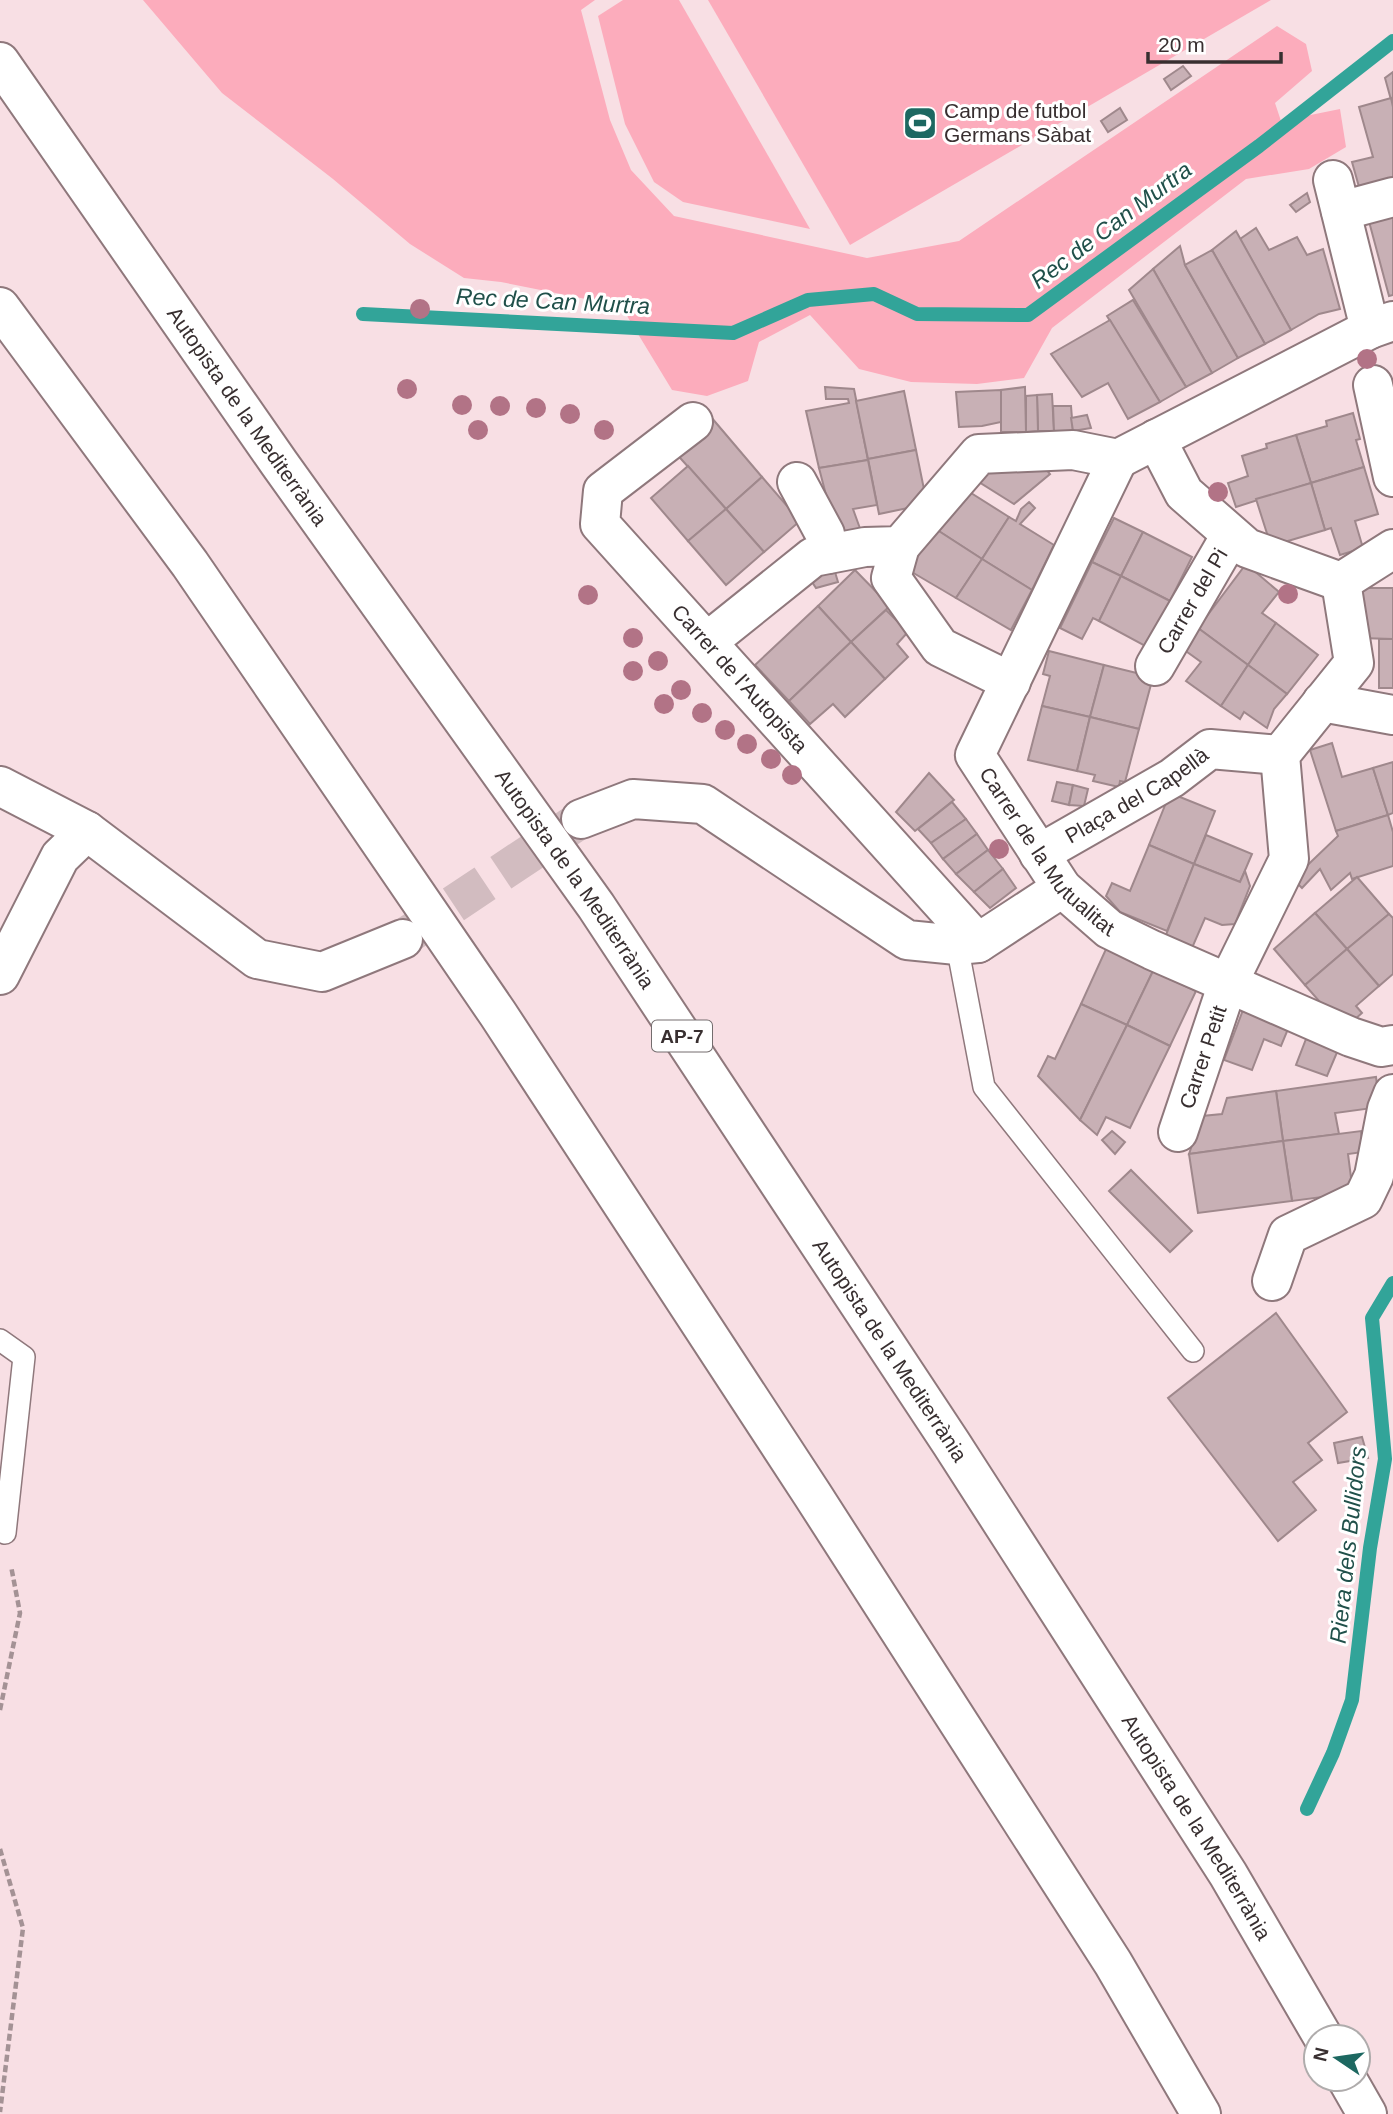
<svg xmlns="http://www.w3.org/2000/svg" width="1393" height="2114" font-family="Helvetica,sans-serif">
<rect width="100%" height="100%" fill="#f8dfe4"/>
<g fill="#fcacbc">
<path d="M 143,0 L 595,0 L 581,10 L 610,120 L 631,170 L 674,216 L 867,258 L 959,241 L 1277,26 L 1306,44 L 1312,71 L 1275,103 L 1281,121 L 1340,109 L 1346,147 L 1309,169 L 1246,179 L 1052,328 L 1024,378 L 977,384 L 911,382 L 859,369 L 810,315 L 759,342 L 748,381 L 707,396 L 672,390 L 621,306 L 501,282 L 464,278 L 410,244 L 333,179 L 222,93 Z"/>
<path d="M 623,0 L 679,0 L 810,229 L 683,202 L 654,182 L 625,124 L 598,16 Z"/>
<path d="M 708,0 L 1271,0 L 850,245 Z"/>
</g>
<g fill="none" stroke-linecap="round" stroke-linejoin="round">
<g stroke="#32a499" stroke-width="14">
<path d="M 363,314 L 733,333 L 808,300 L 874,294 L 917,314 L 1028,315 L 1259,146 L 1393,41"/>
<path d="M 1307,1809 L 1333,1753 L 1352,1700 L 1370,1548 L 1385,1459 L 1372,1318 L 1393,1283"/>
</g>
</g>
<g fill="#c8b0b5" stroke="#9f888c" stroke-width="2">
<path d="M 1183,66 L 1191,76 L 1171,90 L 1164,79 Z"/>
<path d="M 1393,72 L 1393,107 L 1385,78 Z"/>
<path d="M 1391,98 L 1393,107 L 1393,186 L 1361,194 L 1352,162 L 1373,157 L 1359,107 Z"/>
<path d="M 1120,108 L 1127,120 L 1108,132 L 1101,121 Z"/>
<path d="M 1307,193 L 1310,202 L 1296,212 L 1290,205 Z"/>
<path d="M 1393,207 L 1393,295 L 1389,296 L 1367,214 Z"/>
<path d="M 1256,228 L 1269,250 L 1297,237 L 1307,255 L 1323,249 L 1340,309 L 1319,314 L 1291,330 L 1240,239 Z"/>
<path d="M 1236,231 L 1291,330 L 1265,344 L 1212,250 Z"/>
<path d="M 1180,246 L 1185,265 L 1238,358 L 1212,373 L 1153,269 Z"/>
<path d="M 1212,250 L 1265,344 L 1238,358 L 1185,265 Z"/>
<path d="M 1153,269 L 1212,373 L 1186,387 L 1129,290 Z"/>
<path d="M 1133,300 L 1186,387 L 1160,402 L 1107,316 Z"/>
<path d="M 1110,320 L 1160,402 L 1128,419 L 1108,383 L 1082,397 L 1051,354 Z"/>
<path d="M 825,387 L 854,389 L 868,460 L 819,468 L 806,411 L 849,403 L 848,399 L 826,399 Z"/>
<path d="M 1025,387 L 1026,432 L 1001,432 L 1001,390 Z"/>
<path d="M 1001,390 L 1001,422 L 982,426 L 959,427 L 956,392 Z"/>
<path d="M 904,391 L 916,450 L 868,459 L 856,401 Z"/>
<path d="M 1052,394 L 1054,431 L 1038,431 L 1037,395 Z"/>
<path d="M 1037,395 L 1038,431 L 1026,432 L 1026,396 Z"/>
<path d="M 1053,406 L 1071,406 L 1073,431 L 1054,431 Z"/>
<path d="M 1353,413 L 1360,439 L 1356,440 L 1364,467 L 1311,483 L 1296,435 L 1327,426 L 1326,421 Z"/>
<path d="M 1087,415 L 1091,428 L 1073,431 L 1071,418 Z"/>
<path d="M 711,417 L 762,477 L 726,509 L 673,450 Z"/>
<path d="M 1296,435 L 1311,483 L 1236,507 L 1228,483 L 1248,476 L 1242,456 L 1267,448 L 1266,444 Z"/>
<path d="M 916,450 L 927,504 L 879,514 L 868,459 Z"/>
<path d="M 1036,457 L 1050,474 L 1014,504 L 971,477 Z"/>
<path d="M 868,460 L 877,505 L 853,509 L 862,534 L 838,541 L 819,468 Z"/>
<path d="M 688,466 L 726,509 L 688,541 L 651,498 Z"/>
<path d="M 1364,467 L 1378,514 L 1355,521 L 1363,548 L 1340,555 L 1331,528 L 1325,530 L 1311,483 Z"/>
<path d="M 762,477 L 800,521 L 764,552 L 726,509 Z"/>
<path d="M 1311,483 L 1325,530 L 1271,546 L 1256,499 Z"/>
<path d="M 960,486 L 1009,517 L 982,559 L 931,526 Z"/>
<path d="M 1029,502 L 1035,508 L 1020,524 L 1054,545 L 1032,590 L 982,559 L 1009,517 L 1016,521 L 1021,509 Z"/>
<path d="M 726,509 L 764,552 L 726,585 L 688,541 Z"/>
<path d="M 1114,518 L 1143,532 L 1121,576 L 1092,562 Z"/>
<path d="M 931,526 L 982,559 L 956,598 L 905,568 Z"/>
<path d="M 1143,532 L 1192,557 L 1170,601 L 1121,576 Z"/>
<path d="M 982,559 L 1032,590 L 1011,630 L 956,598 Z"/>
<path d="M 832,562 L 838,582 L 816,588 L 805,571 Z"/>
<path d="M 1092,562 L 1121,576 L 1099,621 L 1093,618 L 1082,639 L 1060,628 Z"/>
<path d="M 1246,564 L 1279,592 L 1262,613 L 1276,623 L 1248,665 L 1198,628 Z"/>
<path d="M 855,570 L 890,606 L 851,642 L 818,606 Z"/>
<path d="M 1121,576 L 1170,601 L 1147,647 L 1099,621 Z"/>
<path d="M 1360,588 L 1393,588 L 1393,639 L 1360,638 Z"/>
<path d="M 818,606 L 851,642 L 789,701 L 755,665 Z"/>
<path d="M 886,610 L 908,632 L 897,644 L 908,657 L 885,679 L 851,642 Z"/>
<path d="M 1276,623 L 1318,655 L 1287,694 L 1248,665 Z"/>
<path d="M 1198,628 L 1248,665 L 1221,706 L 1186,681 L 1201,662 L 1183,649 Z"/>
<rect x="1379" y="639" width="14" height="49"/>
<path d="M 851,642 L 885,679 L 845,717 L 833,704 L 810,724 L 789,701 Z"/>
<path d="M 1049,651 L 1104,665 L 1090,717 L 1042,706 L 1050,676 L 1043,674 Z"/>
<path d="M 1104,665 L 1153,677 L 1139,729 L 1090,717 Z"/>
<path d="M 1248,665 L 1287,694 L 1274,709 L 1267,728 L 1244,712 L 1240,719 L 1221,706 Z"/>
<path d="M 1042,706 L 1090,717 L 1077,771 L 1028,760 Z"/>
<path d="M 1090,717 L 1139,729 L 1125,782 L 1120,781 L 1119,787 L 1093,781 L 1095,775 L 1077,771 Z"/>
<path d="M 1332,743 L 1342,777 L 1373,768 L 1388,815 L 1336,831 L 1310,750 Z"/>
<path d="M 1393,762 L 1393,813 L 1388,815 L 1373,768 Z"/>
<path d="M 929,773 L 954,800 L 915,831 L 896,812 Z"/>
<path d="M 1057,782 L 1073,785 L 1069,805 L 1052,801 Z"/>
<path d="M 1073,785 L 1088,789 L 1084,806 L 1069,805 Z"/>
<path d="M 1170,793 L 1215,811 L 1194,864 L 1149,845 Z"/>
<path d="M 952,802 L 966,819 L 931,843 L 918,829 Z"/>
<path d="M 1388,815 L 1393,832 L 1393,866 L 1352,879 L 1350,873 L 1331,890 L 1320,869 L 1302,888 L 1293,879 L 1338,836 L 1336,831 Z"/>
<path d="M 966,819 L 977,834 L 943,859 L 931,843 Z"/>
<path d="M 977,834 L 988,850 L 956,874 L 943,859 Z"/>
<path d="M 1206,835 L 1252,854 L 1240,882 L 1194,864 Z"/>
<path d="M 1149,845 L 1194,864 L 1167,931 L 1120,912 L 1106,896 L 1112,883 L 1130,891 Z"/>
<path d="M 988,850 L 1003,869 L 974,892 L 956,874 Z"/>
<path d="M 1194,864 L 1240,882 L 1245,871 L 1250,886 L 1235,924 L 1222,925 L 1205,918 L 1192,948 L 1166,935 Z"/>
<path d="M 1003,869 L 1016,888 L 990,908 L 974,892 Z"/>
<path d="M 1357,877 L 1389,914 L 1347,949 L 1315,913 Z"/>
<path d="M 1315,913 L 1347,949 L 1305,985 L 1274,949 Z"/>
<path d="M 1389,914 L 1393,918 L 1393,974 L 1379,986 L 1347,949 Z"/>
<path d="M 1106,949 L 1153,971 L 1127,1025 L 1081,1004 Z"/>
<path d="M 1347,949 L 1379,986 L 1356,1006 L 1362,1013 L 1354,1020 L 1326,1009 L 1305,985 Z"/>
<path d="M 1153,971 L 1196,991 L 1170,1046 L 1127,1025 Z"/>
<path d="M 1081,1004 L 1127,1025 L 1080,1120 L 1038,1076 L 1048,1056 L 1055,1059 Z"/>
<path d="M 1243,1010 L 1288,1029 L 1281,1046 L 1264,1039 L 1252,1070 L 1224,1060 Z"/>
<path d="M 1127,1025 L 1170,1046 L 1130,1128 L 1106,1117 L 1097,1135 L 1080,1120 Z"/>
<path d="M 1306,1039 L 1338,1050 L 1327,1076 L 1296,1065 Z"/>
<path d="M 1376,1077 L 1380,1107 L 1335,1113 L 1339,1134 L 1283,1141 L 1276,1091 Z"/>
<path d="M 1276,1091 L 1283,1141 L 1189,1154 L 1202,1116 L 1222,1114 L 1227,1098 Z"/>
<path d="M 1112,1131 L 1125,1142 L 1115,1154 L 1102,1140 Z"/>
<path d="M 1361,1131 L 1363,1152 L 1348,1154 L 1353,1193 L 1292,1201 L 1283,1141 Z"/>
<path d="M 1283,1141 L 1292,1201 L 1198,1213 L 1189,1154 Z"/>
<path d="M 1131,1170 L 1192,1231 L 1170,1252 L 1109,1191 Z"/>
<path d="M 1276,1313 L 1347,1412 L 1308,1443 L 1322,1460 L 1293,1482 L 1316,1510 L 1278,1541 L 1168,1398 Z"/>
<path d="M 1362,1437 L 1368,1458 L 1338,1463 L 1334,1443 Z"/>
</g>
<g fill="none" stroke-linecap="round" stroke-linejoin="round">
<path stroke="#d2bcc0" stroke-width="38" stroke-dasharray="38 19" stroke-linecap="butt" d="M 406,936 L 577,822"/>
<g stroke="#8f787c" stroke-width="24">
<g id="lane">
<path d="M 957,945 L 984,1087 L 1193,1351"/>
<path d="M 0,1340 L 24,1357 L 5,1533"/>
</g>
</g>
<g stroke="#8f787c" stroke-width="42">
<g id="street">
<path d="M 1333,180 L 1370,329"/>
<path d="M 1341,211 L 1393,197"/>
<path d="M 1373,385 L 1393,477"/>
<path id="s1" d="M 693,422 L 603,491 L 600,524 L 978,943"/>
<path d="M 1156,439 L 1184,493 L 1247,548 L 1341,582 L 1393,549"/>
<path id="s2" d="M 1118,459 L 975,755 L 1062,888 L 1109,929 L 1152,950 L 1351,1037 L 1381,1047 L 1393,1045"/>
<path d="M 1118,459 L 1370,329 L 1393,321"/>
<path d="M 797,482 L 825,534 L 828,554"/>
<path d="M 900,546 L 891,578 L 940,647 L 1011,682"/>
<path d="M 707,642 L 813,557 L 865,547 L 900,546 L 979,454 L 1073,450 L 1118,459"/>
<path id="s3" d="M 1155,666 L 1231,535"/>
<path d="M 1322,702 L 1393,715"/>
<path d="M 0,786 L 87,831 L 257,959 L 322,972 L 403,939"/>
<path d="M 581,819 L 633,799 L 703,804 L 907,940 L 957,945 L 978,943 L 1062,888"/>
<path id="s4" d="M 1039,854 L 1172,778 L 1210,749 L 1280,755"/>
<path d="M 0,975 L 60,857 L 87,831"/>
<path id="s5" d="M 1178,1132 L 1228,983 L 1289,859 L 1280,755 L 1354,663 L 1341,582"/>
<path d="M 1272,1281 L 1288,1235 L 1363,1199 L 1374,1176 L 1387,1109 L 1393,1094"/>
</g>
</g>
<g stroke="#8f787c" stroke-width="42">
<g id="highway">
<path id="s6" d="M 0,62 L 279,463 L 596,906 L 951,1443 L 1228,1874 L 1323,2037"/>
<path d="M 0,307 L 190,564 L 498,1014 L 812,1494 L 1113,1963 L 1201,2114"/>
<path d="M 1347,2079 L 1367,2114"/>
</g>
</g>
<g stroke="#a49295" stroke-width="4.5" stroke-dasharray="7 3.5" stroke-linecap="butt">
<path d="M 0,1710 L 20,1613 L 11,1566"/>
<path d="M 0,1849 L 23,1928 L 0,2112"/>
</g>
<use href="#lane" stroke="#fff" stroke-width="21"/>
<use href="#street" stroke="#fff" stroke-width="38"/>
<use href="#highway" stroke="#fff" stroke-width="38"/>
</g>
<g fill="#b27386">
<circle cx="420" cy="309" r="10"/>
<circle cx="1367" cy="359" r="10"/>
<circle cx="407" cy="389" r="10"/>
<circle cx="462" cy="405" r="10"/>
<circle cx="500" cy="406" r="10"/>
<circle cx="536" cy="408" r="10"/>
<circle cx="570" cy="414" r="10"/>
<circle cx="478" cy="430" r="10"/>
<circle cx="604" cy="430" r="10"/>
<circle cx="1218" cy="492" r="10"/>
<circle cx="1288" cy="594" r="10"/>
<circle cx="588" cy="595" r="10"/>
<circle cx="633" cy="638" r="10"/>
<circle cx="658" cy="661" r="10"/>
<circle cx="633" cy="671" r="10"/>
<circle cx="681" cy="690" r="10"/>
<circle cx="664" cy="704" r="10"/>
<circle cx="702" cy="713" r="10"/>
<circle cx="725" cy="730" r="10"/>
<circle cx="747" cy="744" r="10"/>
<circle cx="771" cy="759" r="10"/>
<circle cx="792" cy="775" r="10"/>
<circle cx="999" cy="849" r="10"/>
</g>
<defs>
<g id="stadium-square" transform="scale(1.75)"><rect x="-9" y="-9" width="18" height="18" rx="4" fill="#1d6861" stroke="#fff"/><path d="M0-5a6.5 5 0 1 0 0 10a6.5 5 0 1 0 0-10ZM-3.5-1.8h7v3.6h-7Z" fill="#fff"/></g>
</defs>
<g fill-rule="evenodd">
<use href="#stadium-square" x="920" y="123"/>
</g>
<g text-anchor="middle" stroke-width="6" stroke-linejoin="round" paint-order="stroke">
<rect fill="#fff" stroke="#746d6e" stroke-width="2" x="652" y="1020.5" width="60" height="31" rx="5"/>
<g font-size="19" font-weight="bold" fill="#382f30">
<text x="682" y="1043">AP-7</text>
</g>
<g font-size="21" fill="#382f30" stroke="#fff" text-anchor="start">
<text x="944" y="118">Camp de futbol<tspan x="944" dy="24">Germans Sàbat</tspan></text>
</g>
<g font-size="21" fill="#382f30" stroke="#fff">
<text dy="7" stroke="none"><textPath href="#s6" startOffset="432">Autopista de la Mediterrània</textPath></text>
<text dy="7" stroke="none"><textPath href="#s3" startOffset="75">Carrer del Pi</textPath></text>
<text dy="7" stroke="none"><textPath href="#s1" startOffset="355">Carrer de l'Autopista</textPath></text>
<text dy="7" stroke="none"><textPath href="#s4" startOffset="114">Plaça del Capellà</textPath></text>
<text dy="7" stroke="none"><textPath href="#s2" startOffset="450">Carrer de la Mutualitat</textPath></text>
<text dy="7" stroke="none"><textPath href="#s6" startOffset="999">Autopista de la Mediterrània</textPath></text>
<text dy="7" stroke="none"><textPath href="#s5" startOffset="79">Carrer Petit</textPath></text>
<text dy="7" stroke="none"><textPath href="#s6" startOffset="1566">Autopista de la Mediterrània</textPath></text>
<text dy="7" stroke="none"><textPath href="#s6" startOffset="2133">Autopista de la Mediterrània</textPath></text>
</g>
<g font-size="23" font-style="italic" fill="#20504a" stroke="#fff">
<text transform="translate(1111 225) rotate(-37)" y="8">Rec de Can Murtra</text>
<text transform="translate(553 301) rotate(3)" y="8">Rec de Can Murtra</text>
<text transform="translate(1348 1545) rotate(-84)" y="8">Riera dels Bullidors</text>
</g>
</g>
<g transform="translate(1337 2058) rotate(283)"><circle r="33" fill="#ffffff" stroke="#afacac" stroke-width="2"/>
<path d="M0-5L12 26L0 18L-12 26Z" fill="#1d6861"/>
<text y="-10" font-size="19" font-weight="bold" text-anchor="middle" fill="#382f30">N</text>
</g>
<path d="M1148 52v10h133v-10" fill="none" stroke="#382f30" stroke-width="3.5"/>
<text x="1158" y="52" font-size="21" fill="#382f30" stroke="#ffffff" stroke-width="5" paint-order="stroke">20 m</text>
</svg>
